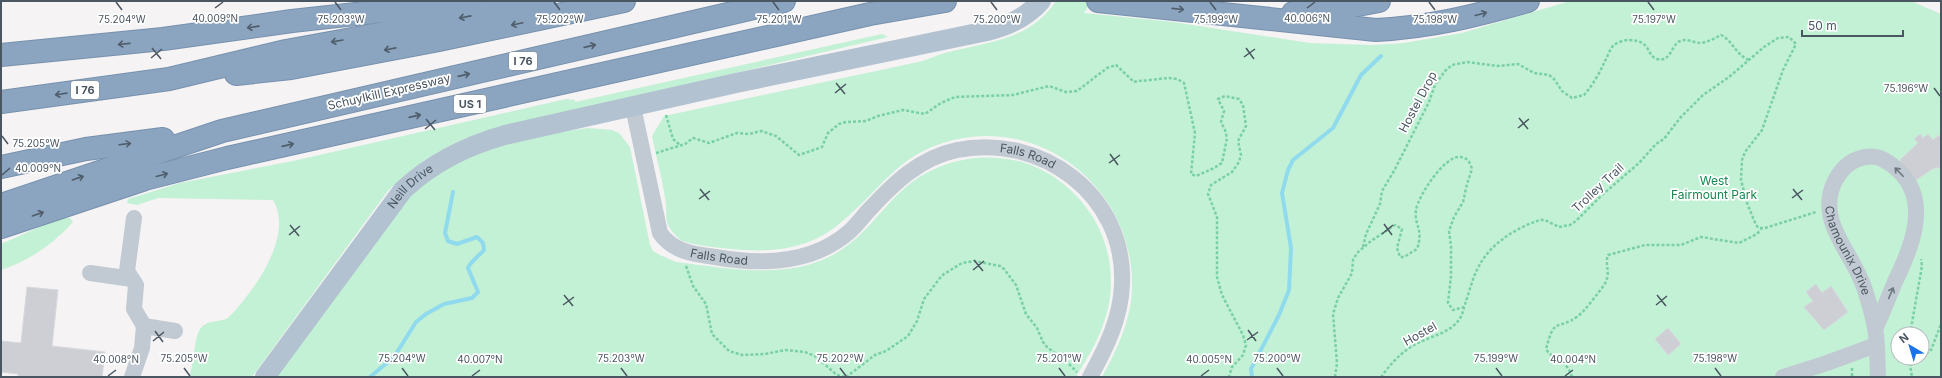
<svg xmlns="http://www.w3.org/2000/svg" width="1942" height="378" font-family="Inter,sans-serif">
<rect width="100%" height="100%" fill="#f5f3f3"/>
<g fill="#c3f1d5" fill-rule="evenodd">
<path d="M 1056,1 L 1092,1 L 1084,13 L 1173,22 L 1310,43 L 1372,45 L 1404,43 L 1462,33 L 1570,1 L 1911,1 L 1941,14 L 1941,377 L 1102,377 C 1118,348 1132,318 1132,285 C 1133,194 1049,120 958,139 C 897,152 883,189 839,224 C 808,250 770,253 731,249 C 721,248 689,245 681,240 C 676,237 671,230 668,225 C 665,217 667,207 665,198 C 662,177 656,157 652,136 L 664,116 L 923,61 C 933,57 943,53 953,51 C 992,41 1031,39 1056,1 ZM 1898,334 L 1922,334 L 1922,358 L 1898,358 Z"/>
<path d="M 882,34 L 888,37 L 484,132 C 445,144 415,164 387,192 L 252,377 L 189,377 C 195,364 193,331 204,325 C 211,320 220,322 228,318 C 252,294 295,236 273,200 L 158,198 L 137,205 L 127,203 L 128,199 L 180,183 L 293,161 L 566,99 L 575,100 L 575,102 Z"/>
<path d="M 588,128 L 612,130 L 619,133 L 630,147 L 650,245 L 653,251 L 660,255 L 676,262 C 720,267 767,277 811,264 C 859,249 872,217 906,187 C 938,160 981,151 1022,162 C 1052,171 1078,192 1094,219 C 1113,251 1116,291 1103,325 C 1097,343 1086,360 1076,377 L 276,377 L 406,200 C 418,188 432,176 447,167 C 480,147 550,133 588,128 Z"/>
<path d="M 60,218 L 70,218 L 73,222 C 53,244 29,261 1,270 L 1,244 Z"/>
</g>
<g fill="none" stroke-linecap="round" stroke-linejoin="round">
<g stroke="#90daee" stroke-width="4">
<path d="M 370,377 L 394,357 L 416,322 L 426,314 L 444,304 L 472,298 L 478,292 L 468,268 C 470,262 479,256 484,250 L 483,243 L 477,237 L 457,244 L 448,241 L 445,233 L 453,192"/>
<path d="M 1252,377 L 1251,369 L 1279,315 L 1289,290 L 1291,248 L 1282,193 L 1288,170 L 1293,160 L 1333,128 L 1361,75 L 1381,56"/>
</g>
</g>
<g fill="#cdcfd5" stroke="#d7d9de">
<path d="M 1920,134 L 1923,138 L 1928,134 L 1933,140 L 1939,135 L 1941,138 L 1941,168 L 1934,168 L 1916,180 L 1909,171 L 1908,172 L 1900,160 L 1918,143 L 1914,139 Z"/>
<path d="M 1816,284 L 1822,293 L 1831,286 L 1848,312 L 1824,330 L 1804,307 L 1813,301 L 1806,292 Z"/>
<path d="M 27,287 L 58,290 L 52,346 L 105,352 L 102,377 L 18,377 L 18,374 L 1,372 L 1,341 L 21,343 Z"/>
<path d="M 1668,328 L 1681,344 L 1668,355 L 1655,339 Z"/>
</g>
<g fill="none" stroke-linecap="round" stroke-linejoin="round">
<g stroke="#7690ad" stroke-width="24">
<g id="highway">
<path d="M 1098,1 L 1376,30 C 1431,27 1475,16 1528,1"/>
<path d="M 1293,13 L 1347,7 L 1379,1"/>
<path d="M 1,55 L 163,39 L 292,21 L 473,1"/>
<path d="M 236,74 L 291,68 L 439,40 L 624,1"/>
<path d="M 1,102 L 169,79 L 286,51 L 434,24 L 544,1"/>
<path d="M 1,167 L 86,149 L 163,139"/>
<path d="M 1,205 L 222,131 L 784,1"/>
<path d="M 1,227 L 145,179 L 227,158 L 870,14 L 945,1"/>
</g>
</g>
<g stroke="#7ad0a6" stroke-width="2.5" stroke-dasharray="3 2" stroke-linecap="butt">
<path d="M 666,115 L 673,139 L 680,145"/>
<path d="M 656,153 L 685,144 L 693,138 L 709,143 L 737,133 L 749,134 L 761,131 L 776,136 L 799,155 L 822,147 L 828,133 L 839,124 L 846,122 L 866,121 L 878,116 L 903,110 L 925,114 L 941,103 L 955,97 L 1013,95 L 1049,86 L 1066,92 L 1077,91 L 1107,68 L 1116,65 L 1134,82 C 1140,80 1144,81 1150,80 C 1163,79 1173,75 1184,83 L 1195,133 L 1191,174 L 1196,176 L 1214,168 L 1222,163 L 1227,138 L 1225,130 L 1221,122 L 1224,111 L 1218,99 L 1225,96 L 1239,99 L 1243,105 L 1246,126 L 1238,141 L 1241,155 L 1239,162 L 1232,172 L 1211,185 L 1208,194 L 1217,217 L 1217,277 L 1222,295 L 1243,335 L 1246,345 L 1243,355 L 1232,367 L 1229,377"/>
<path d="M 1363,247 L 1366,234 L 1380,204 L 1382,191 L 1394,171 L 1429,102 L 1435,85 L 1445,71 L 1452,65 L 1467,62 L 1498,66 L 1518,64 L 1534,73 L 1549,75 L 1554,79 L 1562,91 L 1572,98 L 1584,95 C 1593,85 1600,72 1605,61 C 1608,56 1610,48 1614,45 C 1618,42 1624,40 1629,40 C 1653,41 1645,55 1657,59 C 1671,63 1671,45 1680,41 C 1687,38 1694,43 1701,43 C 1708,42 1715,38 1721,35 C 1733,41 1736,55 1749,60"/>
<path d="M 686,266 L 693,286 L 706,304 L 712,334 L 729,351 L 742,355 L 765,354 L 785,350 L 805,352 L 815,356 L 837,375 L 845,377"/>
<path d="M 1910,334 L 1922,266 L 1921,259"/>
<path d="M 1922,357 L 1931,350 L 1941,324"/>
<path d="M 1909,358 L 1912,377"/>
<path d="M 1852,368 L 1852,377"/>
<path d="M 846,377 L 875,355 L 886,351 L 908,336 L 917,321 L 924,299 L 940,278 L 944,274 L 962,263 L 974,261 L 1000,266 L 1004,269 L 1016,285 L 1026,314 L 1037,328 L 1043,342 L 1047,347 L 1068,363 L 1077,372"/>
<path d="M 1335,377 L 1337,363 L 1333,314 L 1338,298 L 1352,273 L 1353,260 L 1357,253 L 1371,241 L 1395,225 L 1402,229 L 1397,248 L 1400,257 L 1404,257 L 1417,249 C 1424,229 1414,226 1416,210 C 1418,196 1445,155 1460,157 C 1467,157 1470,162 1472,169 L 1467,184 L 1463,202 L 1454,217 L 1449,231 L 1451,246 L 1451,276 L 1448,303 L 1453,310 L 1464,307 C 1469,294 1472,278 1479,266 C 1491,243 1516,228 1540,220 L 1545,220 L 1559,227 L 1570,225 L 1576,221 L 1601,196 L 1639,163 L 1656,144 L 1664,139 L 1680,118 L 1703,95 L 1729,77 L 1764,47 L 1778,38 L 1789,37 L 1796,44 L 1783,70 L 1762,130 L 1745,152 L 1742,160 L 1741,180 L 1747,203 L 1756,225 L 1759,228 L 1765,228 L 1816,212"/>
<path d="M 1381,377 C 1388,367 1399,355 1409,348 C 1428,335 1460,334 1464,307"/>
<path d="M 1572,377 C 1567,359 1551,359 1546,349 C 1555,315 1556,332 1578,316 C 1584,312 1599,292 1604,285 C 1612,273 1604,265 1608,255 L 1645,245 L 1681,245 L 1701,237 L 1739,243 L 1757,234 L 1761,229"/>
</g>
<g stroke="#c1cad2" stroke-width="16">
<path id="s1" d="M 633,107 L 660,233 C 673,252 694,254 715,257 C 760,265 812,264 849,232 C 857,225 863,216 870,209 C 895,182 920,158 957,150 C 1041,133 1126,195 1122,284 C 1121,318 1106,348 1090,377"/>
<path d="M 90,273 L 132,279"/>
<path d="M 144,326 L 175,331"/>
<path id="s2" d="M 1875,329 C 1882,314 1888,299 1894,284 C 1910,250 1932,203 1899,171 C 1887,160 1875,152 1858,159 C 1847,163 1840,171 1835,181 C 1815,220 1852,252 1864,287 C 1868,300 1873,315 1875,328 C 1878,344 1877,361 1878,377"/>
<path d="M 132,377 L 142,348 L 144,326 L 134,309 L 136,285 L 127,271 L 134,218"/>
<path d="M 1783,377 L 1827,363 L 1876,345"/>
</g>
<path stroke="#b3c2d1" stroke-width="20" id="s3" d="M 265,377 L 403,190 C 433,162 466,146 505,135 L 736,83 L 987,31 C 1008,26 1026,18 1041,1"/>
<use href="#highway" stroke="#8ba5c1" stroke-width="22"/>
</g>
<defs><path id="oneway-shaft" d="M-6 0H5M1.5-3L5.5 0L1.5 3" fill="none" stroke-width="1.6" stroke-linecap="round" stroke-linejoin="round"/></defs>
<g stroke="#505e6b">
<use href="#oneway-shaft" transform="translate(1178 9) rotate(6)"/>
<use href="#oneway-shaft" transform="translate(1481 14) rotate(-15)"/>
<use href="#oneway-shaft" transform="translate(465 17) rotate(169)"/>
<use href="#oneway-shaft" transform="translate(517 24) rotate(168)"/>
<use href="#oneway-shaft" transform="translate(253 27) rotate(172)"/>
<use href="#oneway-shaft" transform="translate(337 41) rotate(170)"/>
<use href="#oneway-shaft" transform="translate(124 44) rotate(174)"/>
<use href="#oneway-shaft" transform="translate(590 46) rotate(-13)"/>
<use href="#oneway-shaft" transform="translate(390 49) rotate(169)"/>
<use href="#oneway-shaft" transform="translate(464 75) rotate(-13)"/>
<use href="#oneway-shaft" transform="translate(61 94) rotate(172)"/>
<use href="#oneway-shaft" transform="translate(415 116) rotate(-13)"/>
<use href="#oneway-shaft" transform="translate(125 144) rotate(-7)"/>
<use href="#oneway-shaft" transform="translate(288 145) rotate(-13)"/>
<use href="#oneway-shaft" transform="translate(162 175) rotate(-15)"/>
<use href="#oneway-shaft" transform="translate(78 178) rotate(-19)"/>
<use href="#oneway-shaft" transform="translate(38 214) rotate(-19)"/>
</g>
<g stroke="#6e7983">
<use href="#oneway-shaft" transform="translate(1899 172) rotate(-134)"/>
<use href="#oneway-shaft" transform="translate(1891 293) rotate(-67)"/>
</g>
<path fill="none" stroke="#4a5661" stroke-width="1.5" d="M 116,2 L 122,10M 335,2 L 341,10M 554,2 L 560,10M 773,2 L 779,10M 991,2 L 997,10M 1210,2 L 1216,10M 1429,2 L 1435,10M 1648,2 L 1654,10M 215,8 L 223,2M 1307,8 L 1315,2M 152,48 L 161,59M 1246,48 L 1254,59M 1244,57 L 1255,49M 151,58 L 162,49M 836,83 L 845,94M 1934,88 L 1940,96M 835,93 L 846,84M 1519,118 L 1528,129M 426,119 L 435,130M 1518,128 L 1529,119M 425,129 L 436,120M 2,136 L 8,144M 1110,154 L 1118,165M 1109,163 L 1120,155M 2,175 L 10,168M 700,189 L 709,200M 1793,189 L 1802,200M 1792,198 L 1803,190M 699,199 L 710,191M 1384,224 L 1392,235M 290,225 L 299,236M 1382,234 L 1393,225M 289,235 L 300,226M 974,260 L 983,271M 973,270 L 984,261M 564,295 L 573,306M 1657,295 L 1666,306M 563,305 L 574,297M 1656,305 L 1667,296M 1248,330 L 1256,341M 155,331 L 163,342M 1247,340 L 1258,332M 153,341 L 164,332M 184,368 L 190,376M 402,368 L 408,376M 621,368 L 627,376M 840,368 L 846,376M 1059,368 L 1065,376M 1277,368 L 1283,376M 1496,368 L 1502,376M 1715,368 L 1721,376M 108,376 L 116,370M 472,376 L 480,370M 1201,376 L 1209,370M 1565,376 L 1573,370"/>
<g text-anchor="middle" stroke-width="3.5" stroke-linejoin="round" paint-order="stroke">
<g fill="#fff" stroke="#808990" stroke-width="1">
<rect x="509" y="52" width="28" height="18" rx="3"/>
<rect x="71" y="81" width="28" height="18" rx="3"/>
<rect x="454" y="95" width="32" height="18" rx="3"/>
</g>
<g font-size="11" font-weight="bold" fill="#4a5661">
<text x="523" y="65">I 76</text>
<text x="85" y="94">I 76</text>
<text x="470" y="108">US 1</text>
</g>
<g font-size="12" fill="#4a5661" stroke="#fff">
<text transform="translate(389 92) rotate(-13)" y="4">Schuylkill Expressway</text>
<text transform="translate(1418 102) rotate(-62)" y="4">Hostel Drop</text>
<text dy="4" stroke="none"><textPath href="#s1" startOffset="542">Falls Road</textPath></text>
<text dy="4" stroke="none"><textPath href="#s3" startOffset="240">Neill Drive</textPath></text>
<text transform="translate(1598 188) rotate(-43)" y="4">Trolley Trail</text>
<text dy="4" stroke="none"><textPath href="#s2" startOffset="323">Chamounix Drive</textPath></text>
<text dy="4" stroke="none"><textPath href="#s1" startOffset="195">Falls Road</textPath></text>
<text transform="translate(1420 334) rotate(-29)" y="4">Hostel</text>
</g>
<g font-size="12" fill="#17864f" stroke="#fff">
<text x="1714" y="185">West<tspan x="1714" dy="14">Fairmount Park</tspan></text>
</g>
</g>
<g font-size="10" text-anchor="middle" fill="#4a5661" stroke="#fff" stroke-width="3.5" stroke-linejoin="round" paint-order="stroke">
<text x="215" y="22">40.009°N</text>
<text x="1307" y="22">40.006°N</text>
<text x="1216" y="23">75.199°W</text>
<text x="1654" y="23">75.197°W</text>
<text x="122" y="23">75.204°W</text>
<text x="341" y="23">75.203°W</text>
<text x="560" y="23">75.202°W</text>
<text x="779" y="23">75.201°W</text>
<text x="997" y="23">75.200°W</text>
<text x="1435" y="23">75.198°W</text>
<text x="1906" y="92">75.196°W</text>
<text x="36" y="147">75.205°W</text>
<text x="38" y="172">40.009°N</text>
<text x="184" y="362">75.205°W</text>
<text x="402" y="362">75.204°W</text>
<text x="621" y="362">75.203°W</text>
<text x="840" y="362">75.202°W</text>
<text x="1059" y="362">75.201°W</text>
<text x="1277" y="362">75.200°W</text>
<text x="1496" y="362">75.199°W</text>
<text x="1715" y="362">75.198°W</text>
<text x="116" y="363">40.008°N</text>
<text x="480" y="363">40.007°N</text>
<text x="1209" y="363">40.005°N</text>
<text x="1573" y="363">40.004°N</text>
</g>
<rect width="1942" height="378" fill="none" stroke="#4a5661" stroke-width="4"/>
<g transform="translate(1910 346) rotate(322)"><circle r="19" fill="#ffffff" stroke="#b7bbc0"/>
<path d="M0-3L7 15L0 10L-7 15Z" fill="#1a73e8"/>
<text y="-6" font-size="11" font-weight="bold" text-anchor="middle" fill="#4a5661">N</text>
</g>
<path d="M1802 30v6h101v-6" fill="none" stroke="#4a5661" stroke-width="2"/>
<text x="1808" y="30" font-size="12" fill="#4a5661" stroke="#ffffff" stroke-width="3" paint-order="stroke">50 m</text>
</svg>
